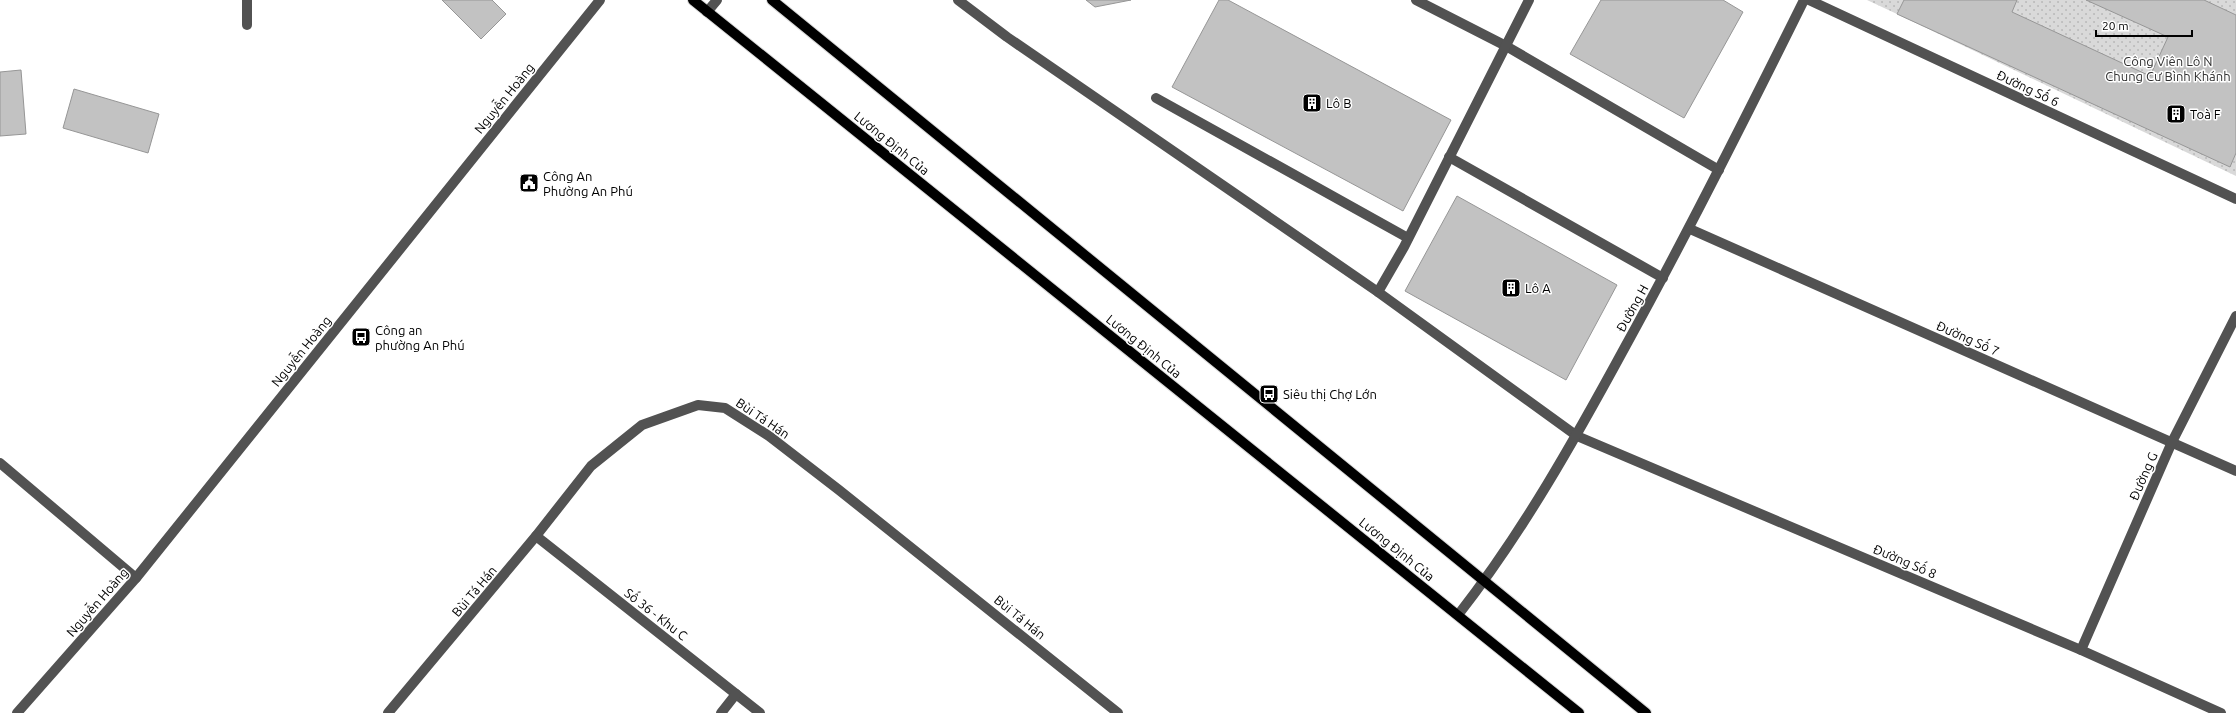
<svg xmlns="http://www.w3.org/2000/svg" width="2236" height="713" font-family="Ubuntu,sans-serif">
<defs>
<pattern id="park-dots" width="8" height="8" patternUnits="userSpaceOnUse"><rect width="8" height="8" fill="#d9d9d9"/><path d="M2 2h.1M6 6h.1" fill="none" stroke="#b8b8b8" stroke-width="1.8" stroke-linecap="round"/></pattern>
</defs>
<rect width="100%" height="100%" fill="#fff"/>
<path fill="url(#park-dots)" d="M 1867,0 L 2236,0 L 2236,176 L 1897,14 Z"/>
<g fill="#c2c2c2" stroke="#969696">
<path d="M 442,0 L 492,0 L 506,14 L 481,39 Z"/>
<path d="M 1086,0 L 1131,0 L 1095,7 Z"/>
<path d="M 1219,0 L 1228,0 L 1451,120 L 1403,211 L 1172,87 Z"/>
<path d="M 1601,0 L 1723,0 L 1743,12 L 1684,118 L 1570,54 Z"/>
<path d="M 1904,0 L 2017,0 L 2012,12 L 2150,76 L 2168,37 L 2086,0 L 2204,0 L 2236,15 L 2236,153 L 2230,167 L 1897,14 Z"/>
<path d="M 21,70 L 26,134 L 0,136 L 0,72 Z"/>
<path d="M 74,89 L 159,114 L 148,153 L 63,128 Z"/>
<path d="M 1457,196 L 1617,285 L 1566,380 L 1405,291 Z"/>
</g>
<g fill="none" stroke-linecap="round" stroke-linejoin="round">
<g stroke="#dbdbdb" stroke-width="12">
<g id="major">
<path d="M 693,0 L 1579,713"/>
<path d="M 772,0 L 1646,713"/>
</g>
</g>
<g stroke="#525252" stroke-width="10">
<path d="M 958,0 L 1007,37 L 1378,292 L 1577,436 L 2081,650 L 2221,713"/>
<path d="M 1416,0 L 1506,46 L 1719,170"/>
<path d="M 1809,0 L 2236,199"/>
<path d="M 707,12 L 717,0"/>
<path d="M 247,25 L 247,0"/>
<path d="M 1156,98 L 1408,238"/>
<path d="M 1449,157 L 1663,278"/>
<path d="M 1690,229 L 2236,471"/>
<path d="M 1378,292 L 1404,247 L 1529,0"/>
<path d="M 0,463 L 136,578"/>
<path d="M 536,536 L 760,713"/>
<path d="M 1458,615 C 1523,532 1575,439 1625,347 C 1688,233 1746,117 1804,0"/>
<path d="M 2081,650 L 2172,442 L 2236,316"/>
<path d="M 17,713 L 136,578 L 600,0"/>
<path d="M 388,713 L 536,536 L 591,466 L 642,425 L 698,405 L 725,408 L 769,436 L 839,490 L 1118,713"/>
<path d="M 721,713 L 736,694"/>
</g>
<use href="#major" stroke="#000" stroke-width="10"/>
</g>
<defs>
<g id="building-square" transform="scale(1)"><rect x="-9" y="-9" width="18" height="18" rx="4" fill="#000" stroke="#fff"/><path d="M-4-6H4V6H1V3H-1V6H-4ZM-2.5-4.3h1.7v1.8h-1.7ZM.8-4.3h1.7v1.8H.8ZM-2.5-1h1.7V.8h-1.7ZM.8-1h1.7V.8H.8Z" fill="#fff"/></g>
<g id="civic-square" transform="scale(1)"><rect x="-9" y="-9" width="18" height="18" rx="4" fill="#000" stroke="#fff"/><path d="M-.6-6.5H3V-4.5H.6V-3L4-1V1h2V6H-6V1h2V-1L-.6-3ZM-1.2 2.5V6h2.4V2.5Z" fill="#fff"/></g>
<g id="bus-square" transform="scale(1)"><rect x="-9" y="-9" width="18" height="18" rx="4" fill="#000" stroke="#fff"/><path d="M-5-6H5V4H4V6H2V4H-2V6H-4V4H-5ZM-3.5-4V0h7V-4ZM-3.5 1.2v1.5H-2V1.2ZM2 1.2v1.5H3.5V1.2Z" fill="#fff"/></g>
</defs>
<g fill-rule="evenodd">
<use href="#building-square" x="1312" y="103"/>
<use href="#building-square" x="2176" y="114"/>
<use href="#civic-square" x="529" y="183"/>
<use href="#building-square" x="1511" y="288"/>
<use href="#bus-square" x="361" y="337"/>
<use href="#bus-square" x="1269" y="394"/>
</g>
<g text-anchor="middle" stroke-width="3" stroke-linejoin="round" paint-order="stroke">
<g font-size="13" fill="#303030" stroke="#fff">
<text x="2168" y="66">Công Viên Lô N<tspan x="2168" dy="15">Chung Cư Bình Khánh</tspan></text>
</g>
<g font-size="13" fill="#000" stroke="#fff">
<text transform="translate(2028 88) rotate(25)" y="5">Đường Số 6</text>
<text transform="translate(504 98) rotate(-51)" y="5">Nguyễn Hoàng</text>
<text transform="translate(892 143) rotate(39)" y="5">Lương Định Của</text>
<text transform="translate(1632 308) rotate(-61)" y="5">Đường H</text>
<text transform="translate(1968 338) rotate(24)" y="5">Đường Số 7</text>
<text transform="translate(1144 346) rotate(39)" y="5">Lương Định Của</text>
<text transform="translate(301 351) rotate(-51)" y="5">Nguyễn Hoàng</text>
<text transform="translate(763 418) rotate(34)" y="5">Bùi Tá Hán</text>
<text transform="translate(2143 476) rotate(-66)" y="5">Đường G</text>
<text transform="translate(1397 549) rotate(39)" y="5">Lương Định Của</text>
<text transform="translate(1905 561) rotate(23)" y="5">Đường Số 8</text>
<text transform="translate(474 591) rotate(-50)" y="5">Bùi Tá Hán</text>
<text transform="translate(97 602) rotate(-49)" y="5">Nguyễn Hoàng</text>
<text transform="translate(656 614) rotate(38)" y="5">Số 36 - Khu C</text>
<text transform="translate(1020 617) rotate(39)" y="5">Bùi Tá Hán</text>
</g>
<g font-size="13" fill="#000" stroke="#fff" text-anchor="start">
<text x="1326" y="108">Lô B</text>
<text x="2190" y="119">Toà F</text>
<text x="543" y="181">Công An<tspan x="543" dy="15">Phường An Phú</tspan></text>
<text x="1525" y="293">Lô A</text>
<text x="375" y="335">Công an<tspan x="375" dy="15">phường An Phú</tspan></text>
<text x="1283" y="399">Siêu thị Chợ Lớn</text>
</g>
</g>
<path d="M2096 30v6h96v-6" fill="none" stroke="#000000" stroke-width="2"/>
<text x="2102" y="30" font-size="12" fill="#000000" stroke="#ffffff" stroke-width="3" paint-order="stroke">20 m</text>
</svg>
